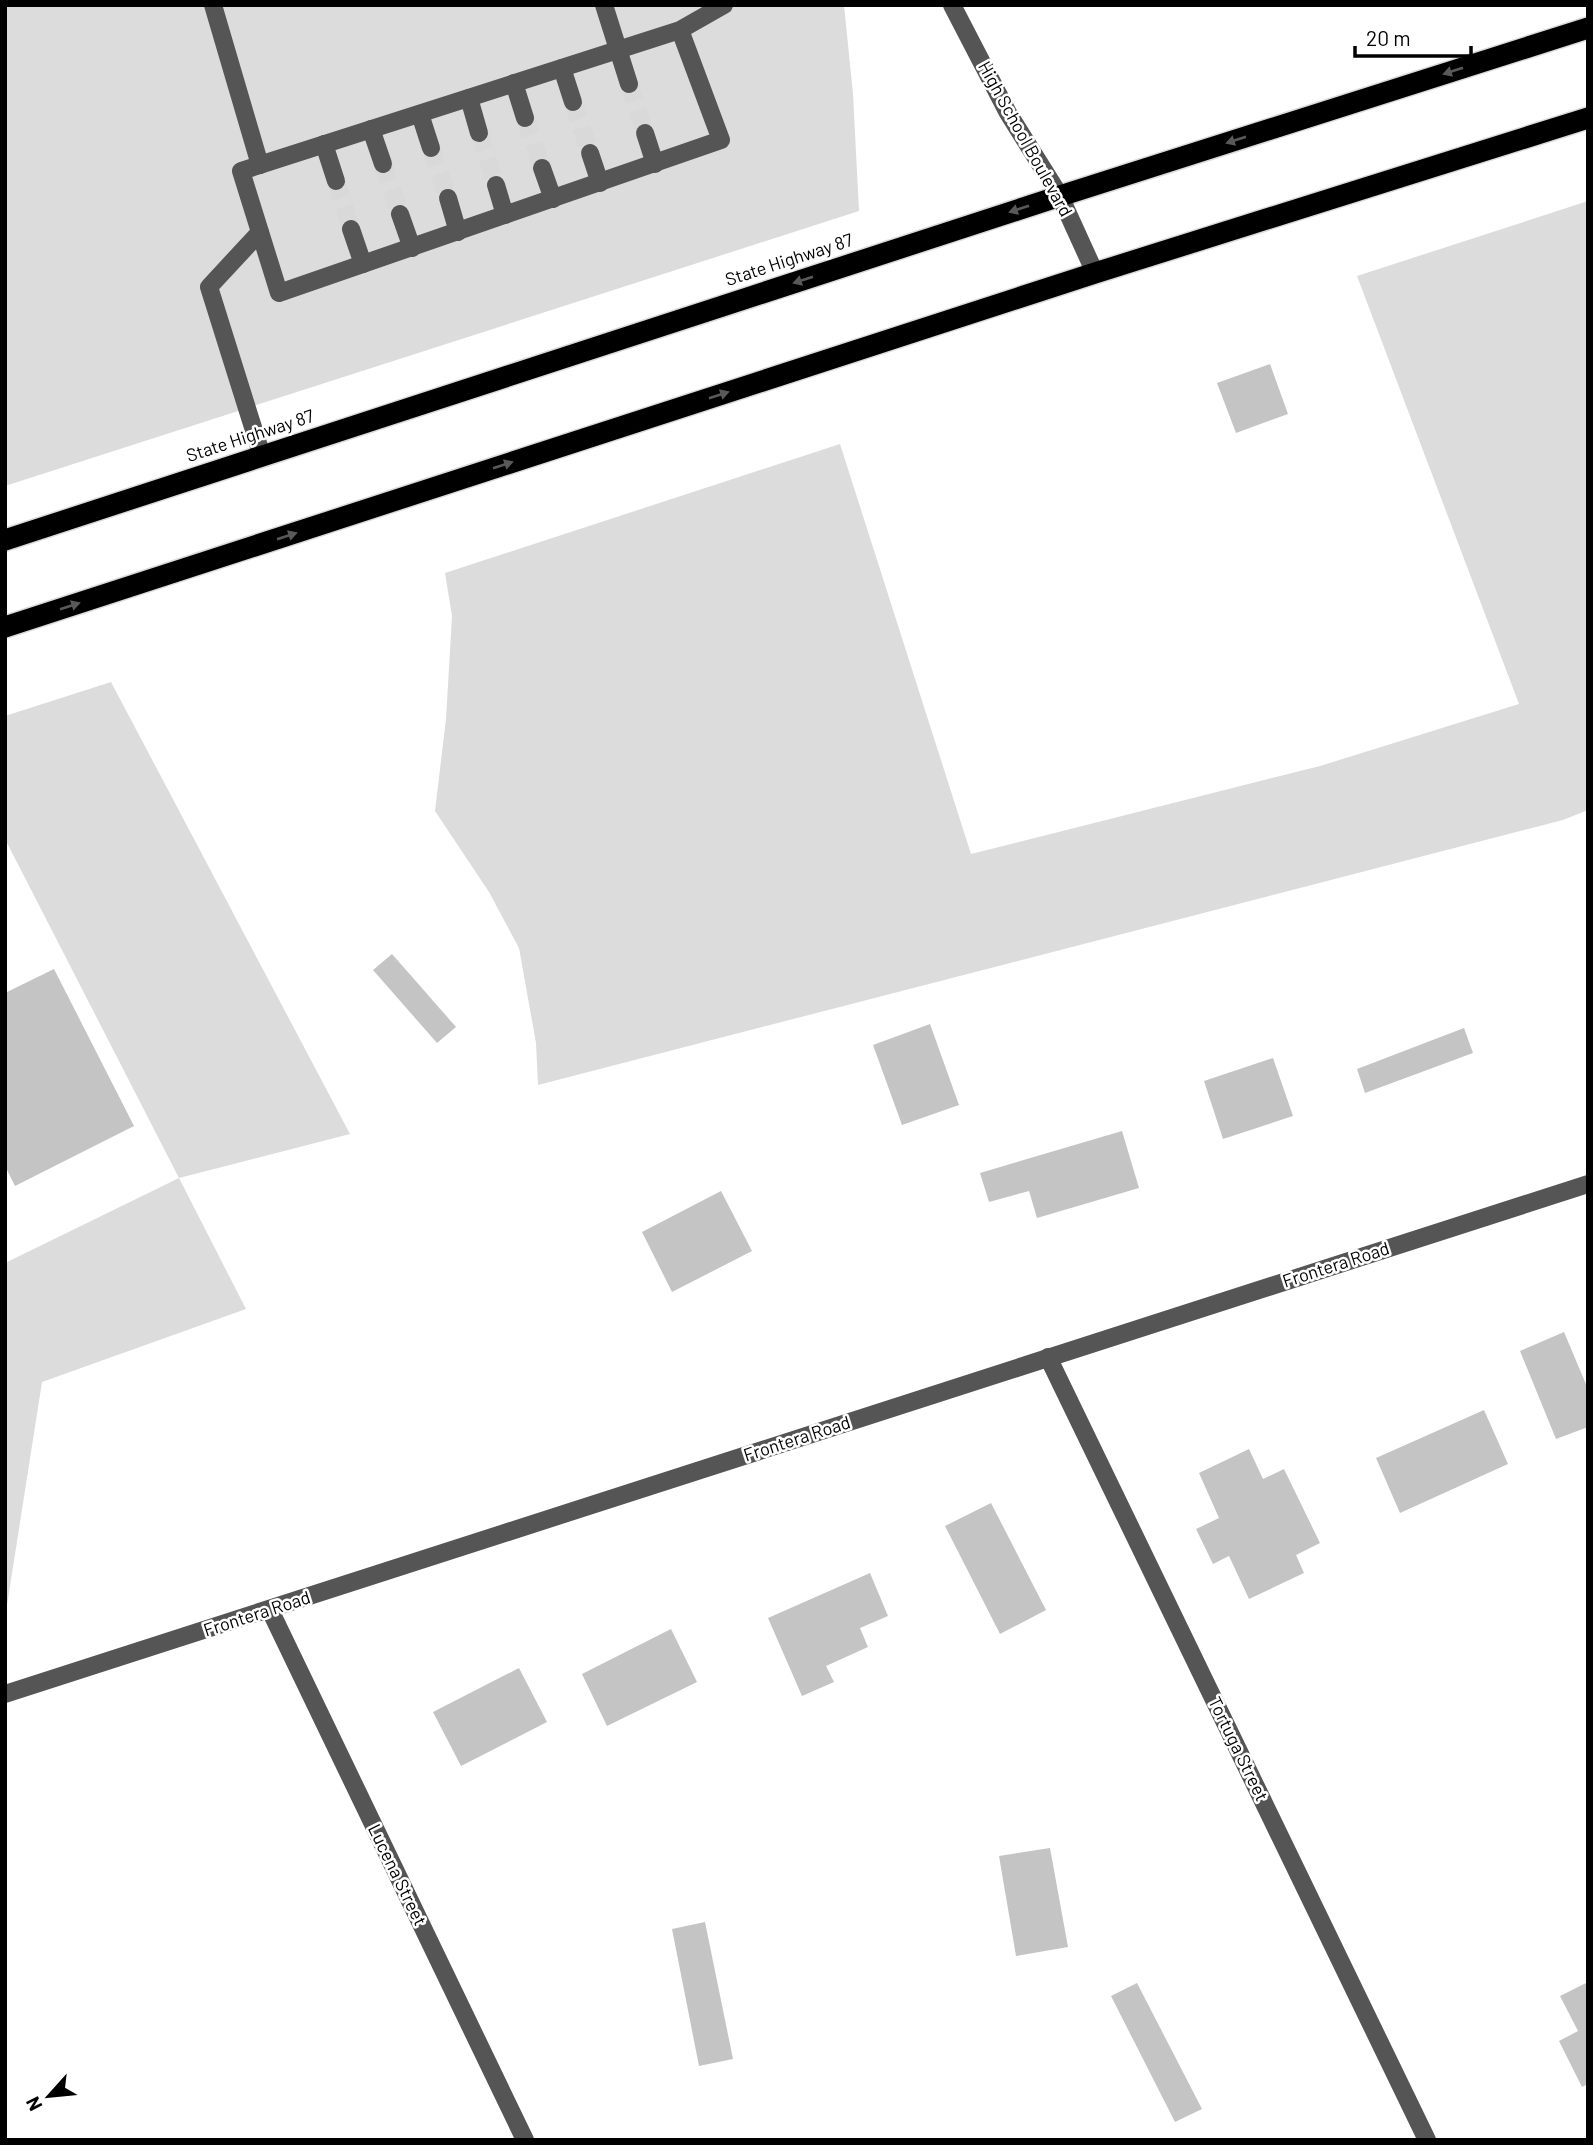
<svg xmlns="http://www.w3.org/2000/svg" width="1593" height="2145" font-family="Barlow,sans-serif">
<rect width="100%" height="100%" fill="#fff"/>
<g fill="#dcdcdc">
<path d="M 5,5 L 844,5 L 853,94 L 859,211 L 5,486 Z"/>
<path d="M 1588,201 L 1588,810 L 1563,820 L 538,1085 L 536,1043 L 519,948 L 489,892 L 435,811 L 446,719 L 452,616 L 445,573 L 840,444 L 971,854 L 1320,766 L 1519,704 L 1357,276 Z"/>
<path d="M 111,682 L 350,1134 L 179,1178 L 246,1309 L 42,1382 L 5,1618 L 5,1263 L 179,1178 L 5,839 L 5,716 Z"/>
</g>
<g fill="#c4c4c4">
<path d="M 1270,364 L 1288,414 L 1236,433 L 1217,383 Z"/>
<path d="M 392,954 L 456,1027 L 437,1043 L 373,970 Z"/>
<path d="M 54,969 L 134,1126 L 15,1186 L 5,1166 L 5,993 Z"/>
<path d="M 930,1024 L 959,1105 L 902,1125 L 873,1045 Z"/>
<path d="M 1464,1028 L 1473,1053 L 1365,1093 L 1357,1069 Z"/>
<path d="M 1273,1058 L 1293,1116 L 1223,1139 L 1204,1081 Z"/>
<path d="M 1122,1131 L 1139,1188 L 1037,1218 L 1029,1191 L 989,1202 L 980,1173 Z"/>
<path d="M 721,1191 L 752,1251 L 672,1292 L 642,1232 Z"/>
<path d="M 1564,1332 L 1588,1389 L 1588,1427 L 1556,1439 L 1520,1351 Z"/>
<path d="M 1484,1410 L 1508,1464 L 1400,1513 L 1376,1458 Z"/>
<path d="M 1249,1449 L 1263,1479 L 1284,1469 L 1320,1543 L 1296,1555 L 1304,1573 L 1249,1599 L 1229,1556 L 1213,1564 L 1196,1529 L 1219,1518 L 1199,1473 Z"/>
<path d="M 991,1503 L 1046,1610 L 1000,1634 L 945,1526 Z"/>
<path d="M 870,1573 L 888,1616 L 860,1628 L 868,1647 L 826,1666 L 834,1682 L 802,1696 L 768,1618 Z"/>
<path d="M 671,1629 L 697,1682 L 607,1726 L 582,1674 Z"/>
<path d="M 519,1668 L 547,1722 L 461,1766 L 433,1712 Z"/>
<path d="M 1050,1848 L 1068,1947 L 1016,1956 L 999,1856 Z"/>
<path d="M 705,1922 L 733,2059 L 699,2066 L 672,1929 Z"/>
<path d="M 1588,1982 L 1588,2084 L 1582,2087 L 1559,2041 L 1578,2031 L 1560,1996 Z"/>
<path d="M 1137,1983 L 1202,2109 L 1175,2122 L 1111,1996 Z"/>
</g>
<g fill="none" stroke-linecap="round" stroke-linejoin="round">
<g stroke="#d9d9d9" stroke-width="18" stroke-dasharray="18 9" stroke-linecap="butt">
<path d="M 629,84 L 645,133"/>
<path d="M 573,102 L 590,153"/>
<path d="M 525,118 L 542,168"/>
<path d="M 479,133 L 496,185"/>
<path d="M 431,148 L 448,198"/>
<path d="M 383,164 L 400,214"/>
<path d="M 336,181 L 351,229"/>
</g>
<g stroke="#dbdbdb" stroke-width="24">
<g id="highway">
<path d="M 5,540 L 1060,196 L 1588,28"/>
<path d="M 5,627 L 1095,273 L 1588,118"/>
</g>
</g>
<g stroke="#555" stroke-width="18">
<path d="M 213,5 L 260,165"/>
<path d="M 604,5 L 629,84"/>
<path d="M 952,5 L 1008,113 L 1060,196 L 1095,273"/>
<path d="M 680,30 L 721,140 L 279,293 L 241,171 L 680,30 L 724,5"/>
<path d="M 562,68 L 573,102"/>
<path d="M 514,83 L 525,118"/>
<path d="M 469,98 L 479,133"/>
<path d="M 420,114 L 431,148"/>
<path d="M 371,129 L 383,164"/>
<path d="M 645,133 L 655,164"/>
<path d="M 324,144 L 336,181"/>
<path d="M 590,153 L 600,183"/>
<path d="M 542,168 L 553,199"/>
<path d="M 496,185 L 505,215"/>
<path d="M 448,198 L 458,232"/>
<path d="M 400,214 L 412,248"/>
<path d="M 351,229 L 363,264"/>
<path d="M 260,232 L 209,287 L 262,456"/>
<path d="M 1048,1357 L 1427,2140"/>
<path d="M 270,1610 L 525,2140"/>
<path d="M 5,1694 L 1588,1184"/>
</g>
<use href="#highway" stroke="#000" stroke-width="21"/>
</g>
<defs><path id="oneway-solid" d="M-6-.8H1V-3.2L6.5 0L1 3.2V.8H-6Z" transform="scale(1.75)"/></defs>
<g fill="#595959">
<use href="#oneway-solid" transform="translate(1453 71) rotate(162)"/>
<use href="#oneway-solid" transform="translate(1236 140) rotate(162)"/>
<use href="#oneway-solid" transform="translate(1019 209) rotate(162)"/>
<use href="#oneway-solid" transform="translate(803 280) rotate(162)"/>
<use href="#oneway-solid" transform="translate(719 395) rotate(-18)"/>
<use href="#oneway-solid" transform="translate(503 465) rotate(-18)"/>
<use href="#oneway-solid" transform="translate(287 536) rotate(-18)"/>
<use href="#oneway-solid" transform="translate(70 606) rotate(-18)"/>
</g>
<g text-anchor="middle" stroke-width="5" stroke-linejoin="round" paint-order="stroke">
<g font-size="18" fill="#000" stroke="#fff">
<text transform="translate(1025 139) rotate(61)" y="6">High School Boulevard</text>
<text transform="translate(789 260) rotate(-18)" y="6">State Highway 87</text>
<text transform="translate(250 436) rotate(-18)" y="6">State Highway 87</text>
<text transform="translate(1336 1265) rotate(-18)" y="6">Frontera Road</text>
<text transform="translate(797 1439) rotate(-18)" y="6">Frontera Road</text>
<text transform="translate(257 1614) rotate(-18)" y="6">Frontera Road</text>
<text transform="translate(1238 1749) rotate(64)" y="6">Tortuga Street</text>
<text transform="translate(397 1875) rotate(64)" y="6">Lucena Street</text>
</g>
</g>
<rect width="1593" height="2145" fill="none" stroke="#000000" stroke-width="14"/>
<g transform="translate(49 2096) rotate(243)" stroke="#ffffff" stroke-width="5" paint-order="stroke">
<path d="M0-5L12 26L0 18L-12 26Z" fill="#000000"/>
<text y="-10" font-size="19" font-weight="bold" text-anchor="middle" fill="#000000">N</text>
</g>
<path d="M1355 46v10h116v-10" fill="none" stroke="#000000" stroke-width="3.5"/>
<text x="1366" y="46" font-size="21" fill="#000000" stroke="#ffffff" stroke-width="5" paint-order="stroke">20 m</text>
</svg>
